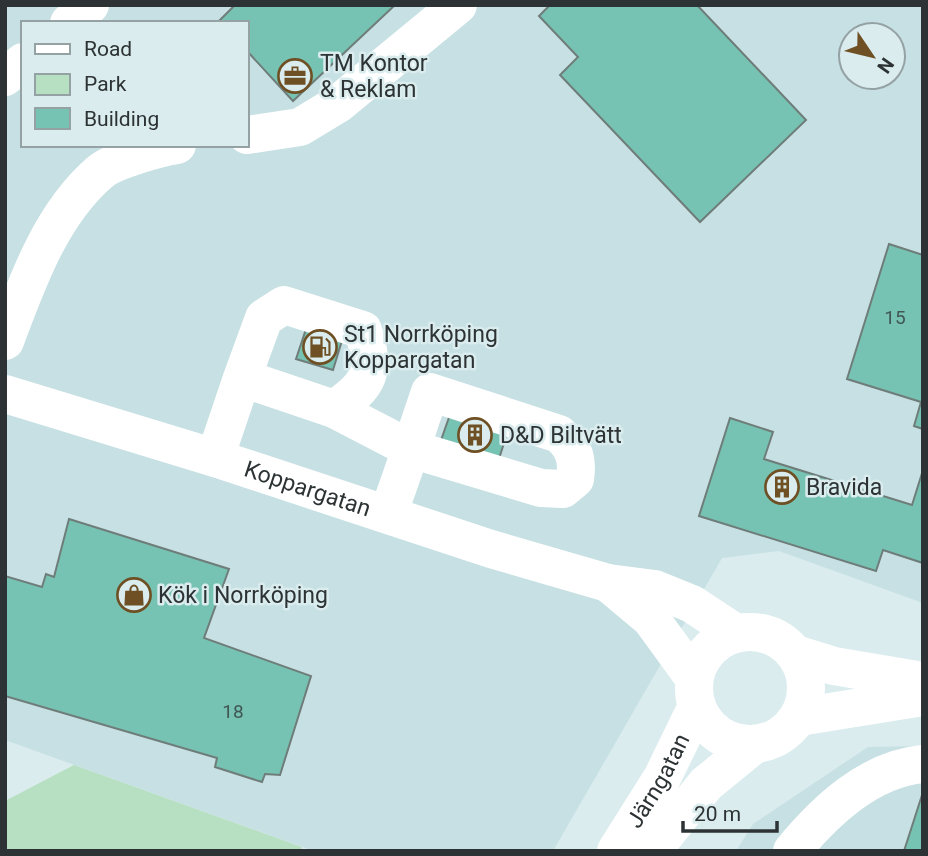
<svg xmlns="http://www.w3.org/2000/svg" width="928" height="856" font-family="Roboto,sans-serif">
<rect width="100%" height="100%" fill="#daecee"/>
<g fill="#c6e0e3" fill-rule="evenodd">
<path d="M 5,5 L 923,5 L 923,603 L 779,551 L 722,558 L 553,851 L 314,851 L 5,740 ZM 23,23 L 247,23 L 247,145 L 23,145 ZM 851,35 L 893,35 L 893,77 L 851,77 Z"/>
<path d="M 923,746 L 923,851 L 736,851 L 753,824 L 868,747 Z"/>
</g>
<path fill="#b7dfc1" d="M 74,765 L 302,847 L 301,851 L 5,851 L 5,801 Z"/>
<g fill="#77c3b3" stroke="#6f7d7a" stroke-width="2">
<path d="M 235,5 L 395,5 L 293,101 L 247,51 L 247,23 L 219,21 Z"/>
<path d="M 550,5 L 697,5 L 806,120 L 700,222 L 560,75 L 578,57 L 539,16 Z"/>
<path d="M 889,244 L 923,255 L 923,429 L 914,426 L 921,402 L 847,379 Z"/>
<path d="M 308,323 L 344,334 L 333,370 L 296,359 Z"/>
<path d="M 452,409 L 509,427 L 498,462 L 440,443 Z"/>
<path d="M 730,418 L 773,432 L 764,459 L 912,505 L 923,470 L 923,563 L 883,550 L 876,571 L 699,516 Z"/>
<path d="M 69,519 L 229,569 L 204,638 L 311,676 L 280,775 L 265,774 L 262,782 L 215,767 L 217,758 L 5,696 L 5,576 L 42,587 L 46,574 L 54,577 Z"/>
<path d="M 923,792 L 923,851 L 904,851 Z"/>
</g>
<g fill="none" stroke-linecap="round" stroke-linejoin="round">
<g stroke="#fff" stroke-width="38">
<path d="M 69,23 L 90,5"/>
<path d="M 5,77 L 23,62"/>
<path d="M 247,135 L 300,127 L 338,104 L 458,5"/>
<path d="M 5,341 C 27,282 51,214 100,172 C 114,160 159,148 177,145"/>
<path id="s1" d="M 5,394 L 215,458 L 491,549 L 608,583 L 655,589 L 692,604 L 736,633"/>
<path d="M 334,409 L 411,449 L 541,488 L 563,489 L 575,479 C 578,459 574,447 559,434 L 430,392 C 416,433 403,474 388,514"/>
<path d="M 215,458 L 242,378 L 334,409 C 370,385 376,372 363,330 L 284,305 L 264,318 L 242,378"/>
<path d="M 608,583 L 651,619 L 694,678"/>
<circle cx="750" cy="688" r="56"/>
<path d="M 795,654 L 834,666 L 923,681"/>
<path d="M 799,717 L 923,697"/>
<path id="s2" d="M 616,851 L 662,778 L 696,708"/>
<path d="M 652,851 L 706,784 L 755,744"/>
<path d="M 792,851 C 825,811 869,769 923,764"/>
</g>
</g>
<defs>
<g id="office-ring" transform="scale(1.75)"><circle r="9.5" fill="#daecee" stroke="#6e5024" stroke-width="1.5"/><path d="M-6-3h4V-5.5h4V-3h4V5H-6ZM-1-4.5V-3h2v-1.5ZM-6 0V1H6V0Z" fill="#6e5024"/></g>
<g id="fuel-ring" transform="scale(1.75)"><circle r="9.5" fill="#daecee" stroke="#6e5024" stroke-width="1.5"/><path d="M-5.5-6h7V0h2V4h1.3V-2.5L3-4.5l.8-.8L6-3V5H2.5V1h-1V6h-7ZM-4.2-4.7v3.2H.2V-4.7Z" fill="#6e5024"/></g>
<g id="building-ring" transform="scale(1.75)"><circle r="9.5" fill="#daecee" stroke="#6e5024" stroke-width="1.5"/><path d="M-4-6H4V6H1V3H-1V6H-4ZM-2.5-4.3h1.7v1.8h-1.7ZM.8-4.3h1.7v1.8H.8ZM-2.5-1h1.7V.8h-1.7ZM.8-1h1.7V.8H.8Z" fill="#6e5024"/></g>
<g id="shop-ring" transform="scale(1.75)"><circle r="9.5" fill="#daecee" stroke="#6e5024" stroke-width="1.5"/><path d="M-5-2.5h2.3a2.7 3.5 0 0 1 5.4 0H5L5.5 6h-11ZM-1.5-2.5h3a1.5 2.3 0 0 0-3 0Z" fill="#6e5024"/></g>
</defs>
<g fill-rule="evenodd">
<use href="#office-ring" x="295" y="76"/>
<use href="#fuel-ring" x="320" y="347"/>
<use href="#building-ring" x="475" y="435"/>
<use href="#building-ring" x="782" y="487"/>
<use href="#shop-ring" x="134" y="595"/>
</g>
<g text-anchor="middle" stroke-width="5" stroke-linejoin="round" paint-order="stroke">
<g font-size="19" fill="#405754">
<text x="895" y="324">15</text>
<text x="233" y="718">18</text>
</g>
<g font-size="23" fill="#2d3334" stroke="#daecee" text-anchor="start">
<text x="320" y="71">TM Kontor<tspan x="320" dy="26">&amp; Reklam</tspan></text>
<text x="344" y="342">St1 Norrköping<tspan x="344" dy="26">Koppargatan</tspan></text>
<text x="500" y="443">D&amp;D Biltvätt</text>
<text x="806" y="495">Bravida</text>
<text x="158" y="603">Kök i Norrköping</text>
</g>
<g font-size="23" fill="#2d3334" stroke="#daecee">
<text dy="8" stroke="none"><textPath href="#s1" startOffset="317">Koppargatan</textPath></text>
<text dy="8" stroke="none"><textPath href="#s2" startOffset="82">Järngatan</textPath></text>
</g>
</g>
<rect width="928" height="856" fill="none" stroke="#2d3334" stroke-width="14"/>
<rect x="21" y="21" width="228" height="126" fill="#daecee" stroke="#95a2a4" stroke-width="2"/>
<rect x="35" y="44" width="35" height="10" fill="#ffffff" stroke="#95a2a4" stroke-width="2"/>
<text x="84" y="56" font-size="21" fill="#2d3334">Road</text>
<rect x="35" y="74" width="35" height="21" fill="#b7dfc1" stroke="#95a2a4" stroke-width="2"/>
<text x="84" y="91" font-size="21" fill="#2d3334">Park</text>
<rect x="35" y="108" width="35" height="21" fill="#77c3b3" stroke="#95a2a4" stroke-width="2"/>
<text x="84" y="126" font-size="21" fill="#2d3334">Building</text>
<g transform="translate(872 56) rotate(125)"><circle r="33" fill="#daecee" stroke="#95a2a4" stroke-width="2"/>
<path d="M0-5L12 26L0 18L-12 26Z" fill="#6e5024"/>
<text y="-10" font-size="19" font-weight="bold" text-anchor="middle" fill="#2d3334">N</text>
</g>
<path d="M683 821v10h94v-10" fill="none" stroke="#2d3334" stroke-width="3.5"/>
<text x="694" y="821" font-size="21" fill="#2d3334" stroke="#daecee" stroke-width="5" paint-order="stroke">20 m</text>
</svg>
